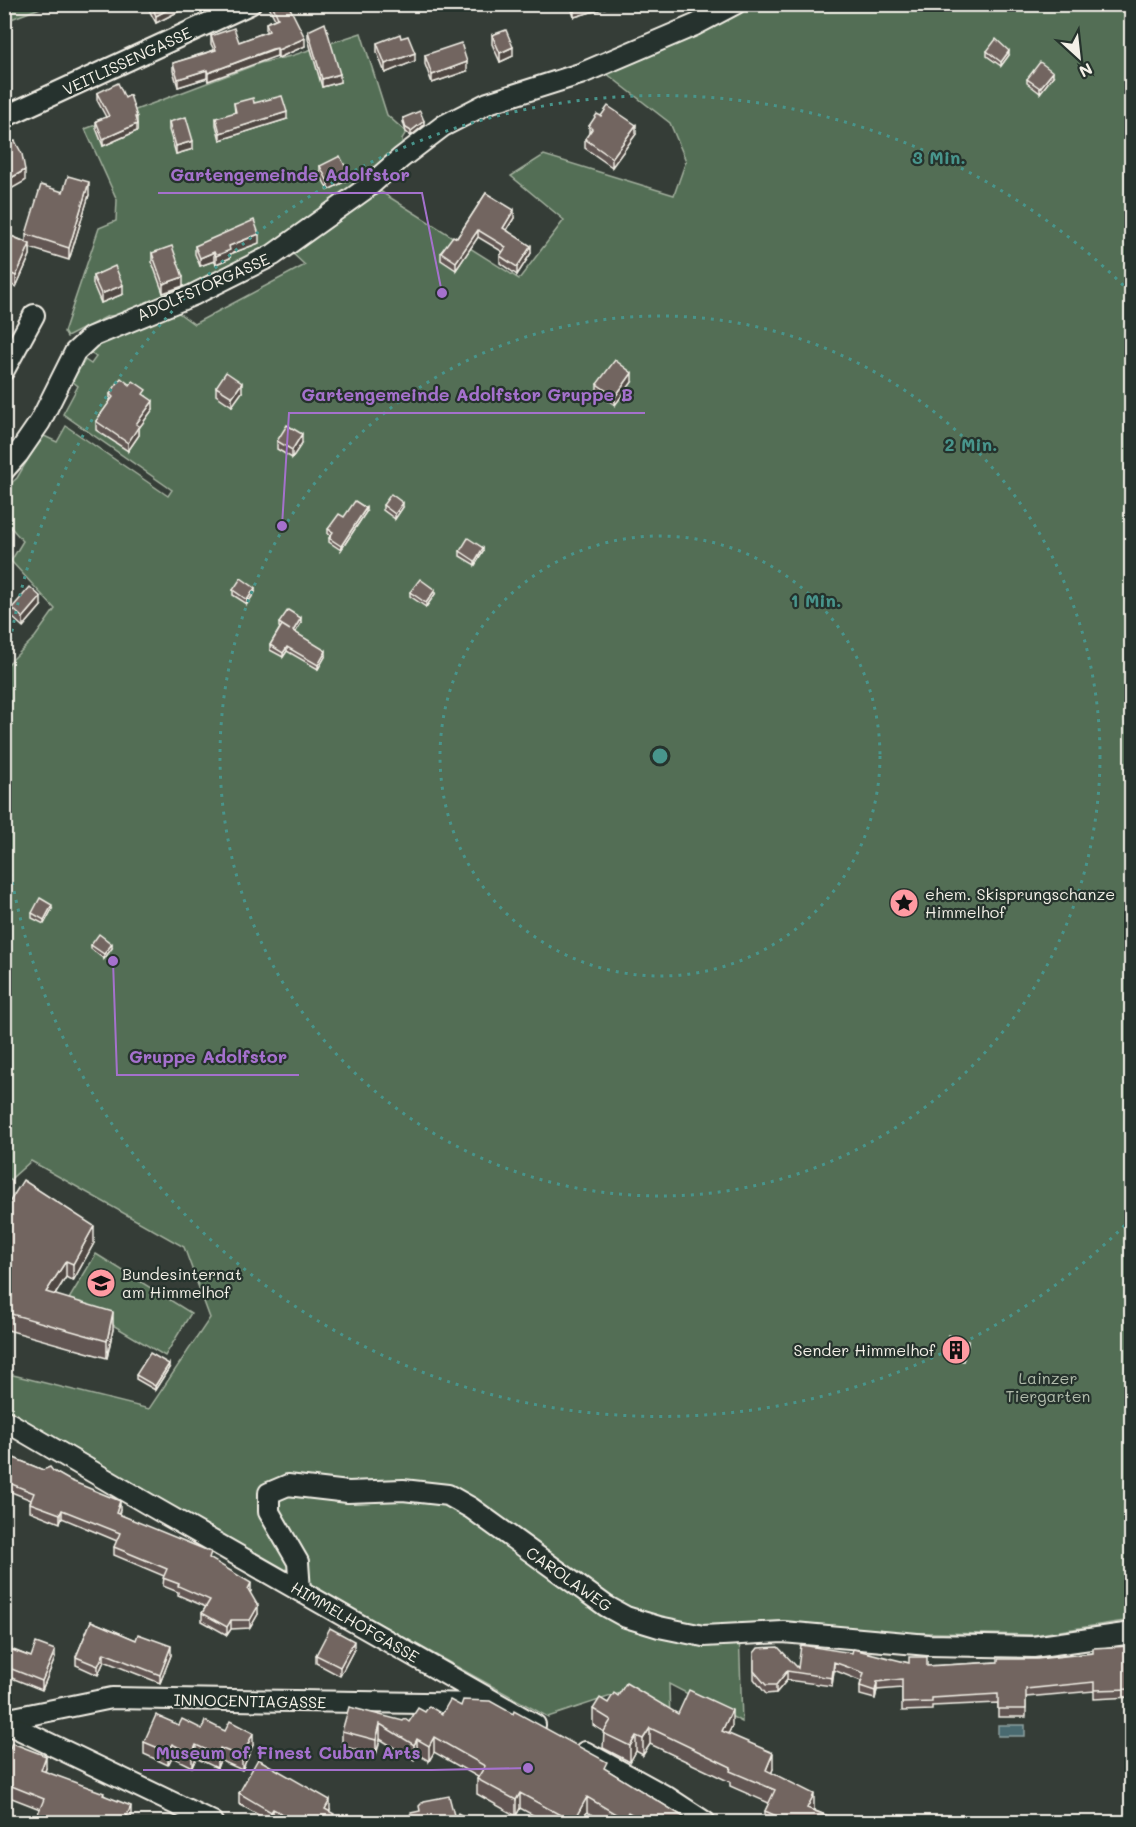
<svg xmlns="http://www.w3.org/2000/svg" width="1136" height="1827" font-family="Mali,sans-serif">
<rect width="100%" height="100%" fill="#353d37"/>
<filter id="ink" filterUnits="userSpaceOnUse"><feTurbulence type="fractalNoise" baseFrequency=".0167" numOctaves="2"/><feDisplacementMap in="SourceGraphic" scale="12" xChannelSelector="R" yChannelSelector="G"/><feConvolveMatrix kernelMatrix="1 2 1 2 8 2 1 2 1" color-interpolation-filters="sRGB"/></filter>
<g filter="url(#ink)">
<g fill="#526e55" stroke="#a3b09e" stroke-width="1.5">
<path d="M 4,5 L 5,4 L 48,5 L 11,19 L 5,11 Z"/>
<path d="M 754,5 L 1131,5 L 1131,1620 L 1034,1635 L 884,1632 L 790,1623 L 739,1629 L 742,1722 L 669,1684 L 670,1722 L 620,1693 L 548,1717 L 174,1510 L 5,1412 L 5,1373 L 149,1409 L 210,1318 L 184,1247 L 31,1161 L 5,1184 L 5,667 L 35,637 L 55,609 L 11,561 L 23,541 L 5,521 L 5,489 L 17,478 L 42,435 L 57,442 L 66,426 L 168,496 L 172,490 L 63,414 L 78,386 L 72,381 L 85,360 L 91,364 L 96,357 L 89,352 L 93,347 L 176,311 L 194,324 L 305,265 L 290,251 L 375,188 L 519,279 L 564,220 L 511,176 L 544,155 L 674,195 L 686,161 L 670,123 L 602,70 L 734,15 Z"/>
<path d="M 361,33 L 387,115 L 406,132 L 402,139 L 403,150 L 269,252 L 122,315 L 108,316 L 67,337 L 64,332 L 99,228 L 116,221 L 117,200 L 85,129 L 260,63 L 291,56 Z"/>
<path d="M 96,1254 L 191,1313 L 165,1356 L 69,1299 Z"/>
</g>
<rect fill="#496a6f" stroke="#8da09f" stroke-width="1.5" x="998" y="1725" width="27" height="11"/>
<g fill="none" stroke-linecap="round" stroke-linejoin="round">
<g stroke="#f4f1e8" stroke-width="24">
<g id="minor">
<path d="M 4,117 L 250,4"/>
<path d="M 4,370 L 34,315"/>
<path d="M 4,470 L 18,454 L 40,422 L 75,352 L 91,337 L 193,295 L 273,255 L 368,187 L 401,158 L 443,126 L 488,103 L 580,74 L 695,25 L 735,4"/>
<path d="M 4,1420 L 153,1507 L 535,1725"/>
<path d="M 300,1591 L 298,1562 L 269,1512 L 269,1493 L 288,1485 L 348,1492 L 403,1490 L 448,1495 L 471,1508 L 606,1606 L 626,1617 L 659,1627 L 703,1636 L 783,1632 L 928,1645 L 1033,1647 L 1132,1633"/>
<path d="M 4,1720 L 112,1698 L 487,1704"/>
<path d="M 4,1722 L 213,1822"/>
<path d="M 585,1752 L 667,1797 L 705,1822"/>
</g>
</g>
<use href="#minor" stroke="#26332d" stroke-width="20"/>
</g>
<g fill="#625753" stroke="#f4f1e8" stroke-width="1.5">
<path d="M 148,4 L 193,4 L 156,23 L 148,8 Z"/>
<path d="M 270,4 L 288,4 L 305,46 L 278,58 L 277,56 L 272,57 L 208,81 L 207,78 L 178,87 L 173,71 L 173,63 L 214,50 L 211,44 L 211,36 L 239,42 L 266,32 L 266,23 L 275,19 L 270,9 Z"/>
<path d="M 570,4 L 605,4 L 605,8 L 574,17 Z"/>
<path d="M 308,31 L 340,82 L 322,87 L 308,39 Z"/>
<path d="M 492,35 L 513,56 L 500,62 L 492,44 Z"/>
<path d="M 401,38 L 415,61 L 385,73 L 377,52 L 377,43 Z"/>
<path d="M 987,51 L 1009,55 L 1001,66 L 987,56 Z"/>
<path d="M 425,55 L 467,71 L 432,83 L 425,64 Z"/>
<path d="M 1053,76 L 1040,93 L 1027,83 L 1027,79 Z"/>
<path d="M 97,93 L 125,98 L 137,117 L 137,131 L 103,146 L 96,128 L 96,121 L 106,117 L 97,100 Z"/>
<path d="M 234,103 L 254,103 L 287,119 L 220,140 L 216,125 L 216,118 L 235,113 Z"/>
<path d="M 601,116 L 636,134 L 612,167 L 585,148 L 585,139 L 589,134 L 589,126 Z"/>
<path d="M 403,118 L 424,125 L 411,136 L 406,132 L 403,122 Z"/>
<path d="M 169,122 L 193,149 L 176,154 L 169,130 Z"/>
<path d="M 320,166 L 348,180 L 328,190 L 320,174 Z"/>
<path d="M 63,192 L 89,195 L 69,260 L 30,248 L 30,255 L 16,287 L 12,285 L 4,301 L 4,233 L 26,242 L 26,234 Z"/>
<path d="M 486,193 L 514,218 L 507,230 L 531,253 L 517,275 L 500,263 L 500,256 L 503,252 L 478,237 L 456,270 L 441,260 L 441,252 L 457,238 Z"/>
<path d="M 259,243 L 230,254 L 230,258 L 216,264 L 214,261 L 200,266 L 195,254 L 195,246 Z"/>
<path d="M 152,253 L 183,286 L 163,293 L 152,262 Z"/>
<path d="M 93,276 L 123,294 L 101,303 L 93,284 Z"/>
<path d="M 632,382 L 615,405 L 597,393 L 597,384 Z"/>
<path d="M 216,387 L 242,392 L 232,406 L 216,395 Z"/>
<path d="M 110,394 L 146,396 L 153,409 L 139,428 L 139,435 L 128,451 L 96,430 L 96,421 L 110,402 Z"/>
<path d="M 277,441 L 302,443 L 292,458 L 277,449 Z"/>
<path d="M 383,505 L 403,507 L 395,519 L 383,510 Z"/>
<path d="M 366,512 L 341,550 L 329,542 L 329,538 L 331,535 L 328,534 L 328,529 L 344,517 Z"/>
<path d="M 460,551 L 483,552 L 475,565 L 460,556 Z"/>
<path d="M 233,590 L 255,592 L 247,604 L 233,595 Z"/>
<path d="M 410,592 L 435,594 L 426,607 L 410,596 Z"/>
<path d="M 41,606 L 23,627 L 12,617 L 12,608 Z"/>
<path d="M 279,623 L 301,623 L 295,633 L 326,655 L 318,669 L 287,651 L 283,657 L 270,650 L 270,645 L 280,628 L 279,627 Z"/>
<path d="M 52,909 L 44,924 L 32,918 L 32,913 Z"/>
<path d="M 91,945 L 112,948 L 104,959 L 91,949 Z"/>
<path d="M 4,1211 L 94,1243 L 73,1281 L 66,1277 L 55,1295 L 113,1329 L 107,1358 L 4,1329 Z"/>
<path d="M 968,1345 L 963,1361 L 944,1356 L 944,1351 Z"/>
<path d="M 169,1368 L 155,1390 L 136,1379 L 136,1375 Z"/>
<path d="M 4,1454 L 43,1470 L 53,1471 L 120,1510 L 119,1514 L 211,1560 L 251,1591 L 250,1593 L 258,1614 L 250,1628 L 231,1629 L 227,1635 L 202,1621 L 202,1613 L 206,1607 L 178,1595 L 178,1592 L 163,1586 L 164,1576 L 114,1555 L 114,1547 L 117,1541 L 62,1518 L 60,1523 L 30,1511 L 30,1503 L 31,1500 L 4,1489 Z"/>
<path d="M 91,1621 L 171,1655 L 160,1683 L 104,1661 L 98,1675 L 76,1665 L 76,1657 Z"/>
<path d="M 1129,1637 L 1131,1637 L 1131,1697 L 1094,1699 L 1094,1691 L 1026,1697 L 1026,1717 L 998,1717 L 998,1703 L 932,1706 L 932,1710 L 902,1711 L 902,1688 L 877,1690 L 875,1699 L 860,1695 L 860,1686 L 861,1681 L 834,1670 L 832,1686 L 787,1680 L 776,1693 L 766,1694 L 754,1679 L 754,1653 L 798,1668 L 852,1653 L 927,1666 L 998,1662 L 1093,1653 L 1129,1646 Z"/>
<path d="M 4,1639 L 6,1647 L 31,1657 L 55,1658 L 42,1690 L 4,1675 Z"/>
<path d="M 354,1649 L 340,1676 L 316,1663 L 316,1655 Z"/>
<path d="M 618,1696 L 678,1714 L 732,1726 L 728,1734 L 773,1769 L 771,1773 L 814,1809 L 813,1810 L 843,1822 L 765,1822 L 765,1811 L 769,1803 L 730,1786 L 730,1782 L 650,1744 L 643,1755 L 636,1751 L 630,1762 L 603,1748 L 604,1732 L 593,1725 L 593,1709 L 608,1703 Z"/>
<path d="M 461,1706 L 607,1770 L 692,1822 L 605,1822 L 587,1812 L 581,1822 L 546,1822 L 520,1808 L 516,1816 L 477,1794 L 477,1779 L 478,1777 L 434,1752 L 429,1761 L 417,1754 L 414,1760 L 380,1739 L 376,1755 L 342,1746 L 342,1731 L 403,1721 L 409,1722 L 425,1712 L 442,1714 Z"/>
<path d="M 179,1725 L 202,1729 L 253,1745 L 242,1770 L 220,1760 L 217,1768 L 196,1758 L 192,1767 L 172,1757 L 168,1765 L 144,1754 L 144,1742 Z"/>
<path d="M 4,1757 L 46,1768 L 45,1772 L 104,1795 L 131,1818 L 129,1822 L 37,1822 L 37,1816 L 40,1809 L 4,1795 Z"/>
<path d="M 239,1793 L 330,1810 L 329,1811 L 334,1820 L 339,1822 L 279,1822 L 273,1819 L 271,1822 L 239,1804 Z"/>
</g>
<g fill="#504743" stroke="#f4f1e8" stroke-width="1.5">
<path d="M 178,4 L 193,4 L 156,23 L 156,16 Z"/>
<path d="M 588,4 L 605,4 L 605,8 L 574,17 L 574,9 Z"/>
<path d="M 305,38 L 305,46 L 278,58 L 278,50 Z"/>
<path d="M 513,47 L 513,56 L 500,62 L 500,53 Z"/>
<path d="M 277,48 L 277,56 L 208,81 L 208,73 Z"/>
<path d="M 1009,51 L 1009,55 L 1001,66 L 1001,62 Z"/>
<path d="M 415,53 L 415,61 L 385,73 L 385,64 Z"/>
<path d="M 467,62 L 467,71 L 432,83 L 432,75 Z"/>
<path d="M 207,70 L 207,78 L 178,87 L 178,79 Z"/>
<path d="M 1053,72 L 1053,76 L 1040,93 L 1040,88 Z"/>
<path d="M 340,74 L 340,82 L 322,87 L 322,79 Z"/>
<path d="M 287,112 L 287,119 L 220,140 L 220,133 Z"/>
<path d="M 424,121 L 424,125 L 411,136 L 411,131 Z"/>
<path d="M 137,124 L 137,131 L 103,146 L 103,139 Z"/>
<path d="M 636,125 L 636,134 L 612,167 L 612,158 Z"/>
<path d="M 193,141 L 193,149 L 176,154 L 176,146 Z"/>
<path d="M 25,170 L 25,181 L 4,193 L 4,182 Z"/>
<path d="M 348,172 L 348,180 L 328,190 L 328,182 Z"/>
<path d="M 89,182 L 89,195 L 69,260 L 69,248 Z"/>
<path d="M 514,210 L 514,218 L 503,235 L 503,228 Z"/>
<path d="M 478,230 L 478,237 L 456,270 L 456,262 Z"/>
<path d="M 259,234 L 259,243 L 230,254 L 230,258 L 216,264 L 216,256 L 229,246 Z"/>
<path d="M 30,244 L 30,255 L 16,287 L 16,276 Z"/>
<path d="M 531,246 L 531,253 L 517,275 L 517,267 Z"/>
<path d="M 214,252 L 214,261 L 200,266 L 200,258 Z"/>
<path d="M 12,274 L 12,285 L 4,301 L 4,291 Z"/>
<path d="M 183,277 L 183,286 L 163,293 L 163,284 Z"/>
<path d="M 123,285 L 123,294 L 101,303 L 101,294 Z"/>
<path d="M 632,373 L 632,382 L 615,405 L 615,397 Z"/>
<path d="M 242,383 L 242,392 L 232,406 L 232,397 Z"/>
<path d="M 153,401 L 153,409 L 139,428 L 139,435 L 128,451 L 128,443 L 136,424 Z"/>
<path d="M 302,434 L 302,443 L 292,458 L 292,450 Z"/>
<path d="M 403,503 L 403,507 L 395,519 L 395,514 Z"/>
<path d="M 366,508 L 366,512 L 341,550 L 341,546 Z"/>
<path d="M 483,548 L 483,552 L 475,565 L 475,561 Z"/>
<path d="M 255,588 L 255,592 L 247,604 L 247,600 Z"/>
<path d="M 435,590 L 435,594 L 426,607 L 426,603 Z"/>
<path d="M 41,597 L 41,606 L 23,627 L 23,618 Z"/>
<path d="M 301,618 L 301,623 L 293,636 L 293,631 Z"/>
<path d="M 287,647 L 287,651 L 283,657 L 283,653 Z"/>
<path d="M 326,651 L 326,655 L 318,669 L 318,665 Z"/>
<path d="M 52,905 L 52,909 L 44,924 L 44,920 Z"/>
<path d="M 112,944 L 112,948 L 104,959 L 104,954 Z"/>
<path d="M 94,1226 L 94,1243 L 73,1281 L 73,1264 Z"/>
<path d="M 66,1261 L 66,1277 L 46,1309 L 46,1292 Z"/>
<path d="M 113,1312 L 113,1329 L 107,1358 L 107,1341 Z"/>
<path d="M 968,1341 L 968,1345 L 963,1361 L 963,1357 Z"/>
<path d="M 169,1364 L 169,1368 L 155,1390 L 155,1386 Z"/>
<path d="M 120,1501 L 120,1510 L 116,1521 L 116,1513 Z"/>
<path d="M 62,1510 L 62,1518 L 60,1523 L 60,1514 Z"/>
<path d="M 251,1583 L 251,1591 L 248,1598 L 248,1589 Z"/>
<path d="M 258,1606 L 258,1614 L 250,1628 L 250,1620 Z"/>
<path d="M 231,1620 L 231,1629 L 227,1635 L 227,1627 Z"/>
<path d="M 354,1641 L 354,1649 L 340,1676 L 340,1667 Z"/>
<path d="M 171,1646 L 171,1655 L 160,1683 L 160,1675 Z"/>
<path d="M 55,1650 L 55,1658 L 42,1690 L 42,1681 Z"/>
<path d="M 104,1653 L 104,1661 L 98,1675 L 98,1666 Z"/>
<path d="M 834,1662 L 834,1670 L 832,1686 L 832,1678 Z"/>
<path d="M 787,1671 L 787,1680 L 776,1693 L 776,1685 Z"/>
<path d="M 877,1682 L 877,1690 L 875,1699 L 875,1691 Z"/>
<path d="M 732,1710 L 732,1726 L 722,1746 L 722,1731 Z"/>
<path d="M 380,1724 L 380,1739 L 376,1755 L 376,1740 Z"/>
<path d="M 650,1728 L 650,1744 L 643,1755 L 643,1739 Z"/>
<path d="M 253,1733 L 253,1745 L 242,1770 L 242,1757 Z"/>
<path d="M 636,1736 L 636,1751 L 630,1762 L 630,1746 Z"/>
<path d="M 434,1737 L 434,1752 L 429,1761 L 429,1746 Z"/>
<path d="M 417,1739 L 417,1754 L 414,1760 L 414,1745 Z"/>
<path d="M 172,1744 L 172,1757 L 168,1765 L 168,1752 Z"/>
<path d="M 196,1745 L 196,1758 L 192,1767 L 192,1754 Z"/>
<path d="M 220,1748 L 220,1760 L 217,1768 L 217,1755 Z"/>
<path d="M 773,1753 L 773,1769 L 766,1786 L 766,1770 Z"/>
<path d="M 46,1756 L 46,1768 L 41,1782 L 41,1770 Z"/>
<path d="M 520,1793 L 520,1808 L 516,1816 L 516,1800 Z"/>
<path d="M 814,1794 L 814,1809 L 808,1822 L 807,1808 Z"/>
<path d="M 587,1797 L 587,1812 L 581,1822 L 573,1822 Z"/>
<path d="M 330,1800 L 330,1810 L 325,1819 L 325,1809 Z"/>
<path d="M 131,1806 L 131,1818 L 129,1822 L 124,1822 Z"/>
<path d="M 273,1809 L 273,1819 L 271,1822 L 271,1812 Z"/>
<path d="M 628,1812 L 628,1822 L 624,1822 L 624,1819 Z"/>
</g>
<g fill="#726560" stroke="#f4f1e8" stroke-width="1.5">
<path d="M 151,4 L 178,4 L 156,16 Z"/>
<path d="M 272,4 L 288,4 L 305,38 L 278,50 L 277,48 L 272,49 L 208,73 L 207,70 L 178,79 L 173,63 L 216,50 L 211,36 L 234,28 L 239,42 L 269,31 L 266,23 L 278,18 Z"/>
<path d="M 572,4 L 588,4 L 574,9 Z"/>
<path d="M 325,23 L 340,74 L 322,79 L 308,31 Z"/>
<path d="M 506,30 L 513,47 L 500,53 L 492,35 Z"/>
<path d="M 400,34 L 401,38 L 408,36 L 415,53 L 385,64 L 377,43 Z"/>
<path d="M 996,39 L 1009,51 L 1001,62 L 987,51 Z"/>
<path d="M 461,43 L 467,62 L 432,75 L 425,55 Z"/>
<path d="M 1040,62 L 1053,72 L 1040,88 L 1027,79 Z"/>
<path d="M 118,83 L 125,98 L 130,95 L 137,117 L 135,117 L 137,124 L 103,139 L 96,121 L 109,116 L 97,93 Z"/>
<path d="M 282,96 L 287,112 L 220,133 L 216,118 L 236,112 L 234,103 L 253,98 L 254,103 Z"/>
<path d="M 608,106 L 636,125 L 612,158 L 585,139 L 592,129 L 589,126 L 597,114 L 601,116 Z"/>
<path d="M 420,111 L 424,121 L 411,131 L 406,128 L 403,118 Z"/>
<path d="M 186,117 L 193,141 L 176,146 L 169,122 Z"/>
<path d="M 9,135 L 12,142 L 15,141 L 22,154 L 25,170 L 4,182 L 4,137 Z"/>
<path d="M 340,156 L 348,172 L 328,182 L 320,166 Z"/>
<path d="M 68,176 L 89,182 L 69,248 L 26,234 L 41,185 L 63,192 Z"/>
<path d="M 486,193 L 514,210 L 503,228 L 531,246 L 517,267 L 500,256 L 506,247 L 478,230 L 456,262 L 441,252 L 453,236 L 457,238 Z"/>
<path d="M 254,220 L 259,234 L 229,246 L 230,250 L 216,256 L 214,252 L 200,258 L 195,246 Z"/>
<path d="M 4,233 L 30,244 L 16,276 L 12,274 L 4,291 Z"/>
<path d="M 172,246 L 183,277 L 163,284 L 152,253 Z"/>
<path d="M 115,266 L 123,285 L 101,294 L 93,276 Z"/>
<path d="M 615,360 L 632,373 L 615,397 L 597,384 Z"/>
<path d="M 226,372 L 242,383 L 232,397 L 216,387 Z"/>
<path d="M 121,378 L 130,385 L 133,381 L 146,390 L 143,394 L 153,401 L 136,424 L 139,426 L 128,443 L 96,421 L 113,397 L 110,394 Z"/>
<path d="M 287,425 L 302,434 L 292,450 L 277,441 Z"/>
<path d="M 391,494 L 403,503 L 395,514 L 383,505 Z"/>
<path d="M 355,501 L 366,508 L 341,546 L 329,538 L 333,532 L 328,529 L 339,514 L 344,517 Z"/>
<path d="M 468,538 L 483,548 L 475,561 L 460,551 Z"/>
<path d="M 241,578 L 255,588 L 247,600 L 233,590 Z"/>
<path d="M 420,579 L 435,590 L 426,603 L 410,592 Z"/>
<path d="M 30,587 L 41,597 L 23,618 L 12,608 Z"/>
<path d="M 288,610 L 301,618 L 293,631 L 326,651 L 318,665 L 287,647 L 283,653 L 270,645 L 282,625 L 290,630 L 279,623 Z"/>
<path d="M 40,898 L 52,905 L 44,920 L 32,913 Z"/>
<path d="M 99,934 L 112,944 L 104,954 L 91,945 Z"/>
<path d="M 23,1180 L 94,1226 L 73,1264 L 66,1261 L 46,1292 L 113,1312 L 107,1341 L 4,1312 L 4,1211 Z"/>
<path d="M 949,1335 L 968,1341 L 963,1357 L 944,1351 Z"/>
<path d="M 150,1353 L 169,1364 L 155,1386 L 136,1375 Z"/>
<path d="M 4,1454 L 43,1470 L 50,1467 L 53,1471 L 69,1480 L 120,1501 L 116,1513 L 211,1552 L 209,1558 L 251,1583 L 248,1589 L 258,1606 L 250,1620 L 231,1620 L 227,1627 L 202,1613 L 210,1600 L 178,1586 L 179,1584 L 163,1578 L 167,1569 L 114,1547 L 120,1533 L 62,1510 L 60,1514 L 30,1503 L 34,1493 L 4,1481 Z"/>
<path d="M 91,1621 L 136,1640 L 138,1634 L 171,1646 L 160,1675 L 104,1653 L 98,1666 L 76,1657 Z"/>
<path d="M 330,1628 L 354,1641 L 340,1667 L 316,1655 Z"/>
<path d="M 1129,1637 L 1131,1637 L 1131,1689 L 1094,1690 L 1094,1682 L 1026,1689 L 1026,1709 L 998,1709 L 998,1694 L 932,1698 L 932,1702 L 902,1703 L 902,1679 L 877,1682 L 875,1691 L 860,1686 L 864,1673 L 834,1662 L 832,1678 L 787,1671 L 776,1685 L 766,1685 L 754,1671 L 754,1653 L 758,1648 L 778,1647 L 798,1668 L 801,1645 L 852,1653 L 853,1649 L 909,1663 L 909,1657 L 927,1657 L 927,1666 L 998,1662 L 998,1659 L 1037,1659 L 1093,1653 L 1093,1648 L 1130,1646 Z"/>
<path d="M 36,1643 L 55,1650 L 42,1681 L 4,1666 L 4,1647 L 31,1657 Z"/>
<path d="M 626,1683 L 678,1714 L 689,1690 L 732,1710 L 722,1731 L 773,1753 L 766,1770 L 814,1794 L 807,1808 L 843,1822 L 790,1822 L 765,1811 L 775,1790 L 730,1771 L 731,1767 L 650,1728 L 643,1739 L 636,1736 L 630,1746 L 603,1733 L 611,1720 L 593,1709 L 600,1698 L 608,1703 L 614,1693 L 618,1696 Z"/>
<path d="M 450,1700 L 461,1706 L 463,1700 L 490,1701 L 513,1714 L 514,1711 L 607,1762 L 604,1768 L 692,1822 L 645,1822 L 628,1812 L 624,1819 L 587,1797 L 573,1822 L 520,1793 L 516,1800 L 477,1779 L 485,1766 L 434,1737 L 429,1746 L 417,1739 L 414,1745 L 380,1724 L 376,1740 L 342,1731 L 349,1707 L 403,1721 L 405,1719 L 409,1722 L 418,1708 L 425,1712 L 429,1706 L 442,1714 Z"/>
<path d="M 156,1715 L 179,1725 L 182,1719 L 202,1729 L 205,1721 L 225,1731 L 230,1721 L 253,1733 L 242,1757 L 220,1748 L 217,1755 L 196,1745 L 192,1754 L 172,1744 L 168,1752 L 144,1742 Z"/>
<path d="M 12,1743 L 46,1756 L 41,1770 L 104,1793 L 103,1795 L 131,1806 L 124,1822 L 125,1822 L 53,1822 L 37,1816 L 44,1799 L 4,1783 L 4,1757 L 6,1758 Z"/>
<path d="M 258,1759 L 330,1800 L 325,1809 L 334,1814 L 331,1818 L 339,1822 L 298,1822 L 273,1809 L 271,1812 L 239,1793 Z"/>
<path d="M 449,1796 L 455,1819 L 458,1813 L 473,1822 L 401,1822 L 403,1819 L 409,1817 L 411,1813 L 420,1811 L 419,1806 L 424,1801 Z"/>
</g>
</g>
<g fill="none" stroke="#48958c" stroke-width="3" stroke-dasharray="3 6">
<circle cx="660" cy="756" r="220"/>
<circle cx="660" cy="756" r="440"/>
<path d="M1131 1219A660 660 0 0 1 5 836M5 676A660 660 0 0 1 1131 293"/>
</g>
<defs>
<g id="sight-disc" transform="scale(1.5)"><circle r="9.5" fill="#ff9aa2" stroke="#26332d"/><path d="M0-6L1.8-2.2L6-1.7L2.9 1.2L3.7 5.4L0 3.3L-3.7 5.4L-2.9 1.2L-6-1.7L-1.8-2.2Z" fill="#111"/></g>
<g id="school-disc" transform="scale(1.5)"><circle r="9.5" fill="#ff9aa2" stroke="#26332d"/><path d="M0-5L7-2L0 1L-7-2ZM-4 1L0 2.5L4 1V4Q0 6-4 4Z" fill="#111"/></g>
<g id="building-disc" transform="scale(1.5)"><circle r="9.5" fill="#ff9aa2" stroke="#26332d"/><path d="M-4-6H4V6H1V3H-1V6H-4ZM-2.5-4.3h1.7v1.8h-1.7ZM.8-4.3h1.7v1.8H.8ZM-2.5-1h1.7V.8h-1.7ZM.8-1h1.7V.8H.8Z" fill="#111"/></g>
</defs>
<g fill-rule="evenodd">
<use href="#sight-disc" x="904" y="903"/>
<use href="#school-disc" x="101" y="1283"/>
<use href="#building-disc" x="956" y="1350"/>
</g>
<g text-anchor="middle" stroke-width="4.5" stroke-linejoin="round" paint-order="stroke">
<g font-size="16" fill="#f4f1e8" stroke="#26332d">
<text transform="translate(127 61) rotate(-25)" y="6">VEITLISSENGASSE</text>
<text transform="translate(203 287) rotate(-24)" y="6">ADOLFSTORGASSE</text>
<text transform="translate(569 1579) rotate(35)" y="6">CAROLAWEG</text>
<text transform="translate(355 1622) rotate(30)" y="6">HIMMELHOFGASSE</text>
<text transform="translate(250 1701) rotate(1)" y="6">INNOCENTIAGASSE</text>
</g>
<g font-size="16" fill="#f4f1e8" stroke="#26332d" text-anchor="start">
<text x="925" y="900">ehem. Skisprungschanze<tspan x="925" dy="18">Himmelhof</tspan></text>
<text x="122" y="1280">Bundesinternat<tspan x="122" dy="18">am Himmelhof</tspan></text>
<text x="935" y="1356" text-anchor="end">Sender Himmelhof</text>
</g>
<g font-size="16" fill="#b3bdad" stroke="#26332d">
<text x="1048" y="1384">Lainzer<tspan x="1048" dy="18">Tiergarten</tspan></text>
</g>
</g>
<circle cx="660" cy="756" r="9" fill="#48958c" stroke="#26332d" stroke-width="3"/>
<g font-size="18" text-anchor="middle" font-weight="bold" fill="#48958c" stroke="#26332d" stroke-width="4.5" stroke-linejoin="round" paint-order="stroke">
<text x="939" y="164">3 Min.</text>
<text x="971" y="451">2 Min.</text>
<text x="816" y="607">1 Min.</text>
</g>
<path fill="none" stroke="#a571cd" stroke-width="2" d="M442 293L422 193H158M282 526L289 413H645M113 961L117 1075H299M528 1768L432 1770H143"/>
<g fill="#a571cd" stroke="#26332d" stroke-width="2">
<circle cx="442" cy="293" r="6"/>
<circle cx="282" cy="526" r="6"/>
<circle cx="113" cy="961" r="6"/>
<circle cx="528" cy="1768" r="6"/>
</g>
<g font-size="18" text-anchor="middle" font-weight="bold" fill="#a571cd" stroke="#26332d" stroke-width="4.5" stroke-linejoin="round" paint-order="stroke">
<text x="290" y="181">Gartengemeinde Adolfstor</text>
<text x="467" y="401">Gartengemeinde Adolfstor Gruppe B</text>
<text x="208" y="1063">Gruppe Adolfstor</text>
<text x="288" y="1759">Museum of Finest Cuban Arts</text>
</g>
<rect width="1136" height="1827" fill="none" stroke="#26332d" stroke-width="24"/>
<rect x="12" y="12" width="1112" height="1803" fill="none" stroke="#f4f1e8" stroke-width="2" filter="url(#ink)"/>
<g transform="translate(1079 57) rotate(153)" stroke="#26332d" stroke-width="4.5" paint-order="stroke">
<path d="M0-4.5L10 22L0 15L-10 22Z" fill="#f4f1e8"/>
<text y="-9" font-size="16" font-weight="bold" text-anchor="middle" fill="#f4f1e8">N</text>
</g>
</svg>
